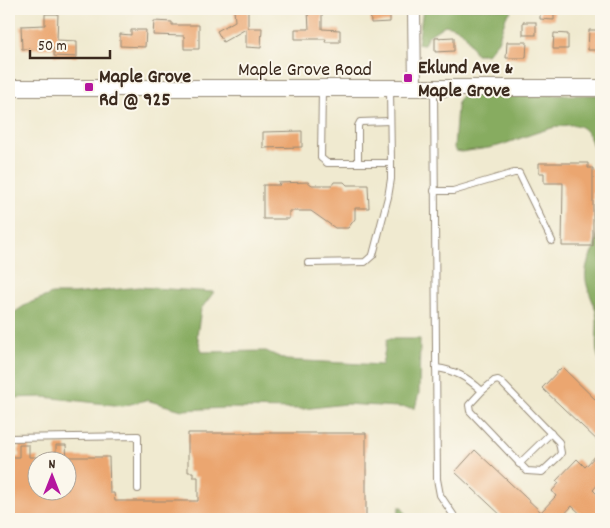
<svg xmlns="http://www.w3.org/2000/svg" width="610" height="528" font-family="Dekko,sans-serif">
<rect width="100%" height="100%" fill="#fbf7ec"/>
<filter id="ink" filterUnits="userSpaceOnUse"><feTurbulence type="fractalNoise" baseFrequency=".02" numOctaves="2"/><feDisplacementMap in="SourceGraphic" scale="10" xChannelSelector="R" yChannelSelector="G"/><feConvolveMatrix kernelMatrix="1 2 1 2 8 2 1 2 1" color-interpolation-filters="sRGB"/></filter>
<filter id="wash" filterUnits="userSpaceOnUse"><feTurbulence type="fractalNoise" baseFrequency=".0096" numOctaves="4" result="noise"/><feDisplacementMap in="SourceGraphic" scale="20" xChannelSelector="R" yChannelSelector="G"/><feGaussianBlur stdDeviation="1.12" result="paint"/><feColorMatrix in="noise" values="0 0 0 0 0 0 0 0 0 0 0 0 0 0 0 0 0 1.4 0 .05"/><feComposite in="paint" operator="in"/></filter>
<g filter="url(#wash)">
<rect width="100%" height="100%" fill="#f0ead0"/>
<g fill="#87ac61" stroke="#616b40">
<path d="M 423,9 L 513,9 L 506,17 L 498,41 L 487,54 L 476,54 C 465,37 469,30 445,25 L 428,36 L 424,44 L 418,44 Z"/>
<path d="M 463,95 L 601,95 L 601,363 C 593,351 598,332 597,318 C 596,302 583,287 586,270 C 587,259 595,250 597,238 C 599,227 597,215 597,204 C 597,185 600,128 575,125 C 556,123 518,140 498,146 C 486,149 473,150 461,152 L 456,151 L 454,148 L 457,107 L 458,100 Z"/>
<path d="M 139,287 L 214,292 L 201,309 L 197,335 L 202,352 L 266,351 L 286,360 L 382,365 L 387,339 L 420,339 L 419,393 L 415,408 L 345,404 L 303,409 L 225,408 L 182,410 L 146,400 L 123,406 L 44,397 L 9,398 L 9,316 L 27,304 L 52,294 L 74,294 Z"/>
<path d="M 399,507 L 402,507 L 408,519 L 398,519 Z"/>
</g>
<g id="blocks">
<g fill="#eba66f">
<path d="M 370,9 L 390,9 L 390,22 L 371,23 Z"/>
<path d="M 540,9 L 554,9 L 554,20 L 540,19 Z"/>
<path d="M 234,10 L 248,10 L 248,28 L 262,28 L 261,48 L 246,47 L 246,29 L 223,42 L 217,31 L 235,21 Z"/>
<path d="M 322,10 L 322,29 L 340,30 L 340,42 L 325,42 L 326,39 L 295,39 L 295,29 L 309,29 L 308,11 Z"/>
<path d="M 45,14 L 58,14 L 57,40 L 77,41 L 77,57 L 54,56 L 54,48 L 22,49 L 21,26 L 45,25 Z"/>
<path d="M 154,21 L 172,22 L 172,25 L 199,25 L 199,49 L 184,49 L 184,36 L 153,35 Z"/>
<rect x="523" y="22" width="13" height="13"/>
<path d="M 131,30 L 146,30 L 145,47 L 120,46 L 120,34 L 131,35 Z"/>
<path d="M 589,30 L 601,30 L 601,50 L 588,50 Z"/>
<path d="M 554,33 L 568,34 L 568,49 L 553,49 Z"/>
<path d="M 454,37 L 454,51 L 435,52 L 435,38 Z"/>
<path d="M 507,42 L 527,42 L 526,58 L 506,58 Z"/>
<path d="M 302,131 L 302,147 L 263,148 L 263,132 Z"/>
<path d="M 539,163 L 588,163 L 588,168 L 593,168 L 593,246 L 562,246 L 563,183 L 544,183 L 544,173 L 539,173 Z"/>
<path d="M 308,182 L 312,185 L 332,185 L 334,182 L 344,182 L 347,185 L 368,185 L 369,208 L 355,208 L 355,219 L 348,228 L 335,228 L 311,211 L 289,211 L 289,219 L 263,219 L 263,185 L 280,185 L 278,183 Z"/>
<path d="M 562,367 L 601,405 L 601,444 L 542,388 Z"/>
<path d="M 188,433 L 366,433 L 366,519 L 9,519 L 9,457 L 19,457 L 19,445 L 29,445 L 29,457 L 38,457 L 38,490 L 68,490 L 68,457 L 109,457 L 110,493 L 114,493 L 115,501 L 198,501 L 198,477 L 193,477 L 193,472 L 188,472 Z"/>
<path d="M 56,445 L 66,445 L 67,460 L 56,460 Z"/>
<path d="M 475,450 L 541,512 L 556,496 L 552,491 L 559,483 L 556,481 L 577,459 L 585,467 L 601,450 L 601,481 L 593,490 L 601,498 L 601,519 L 586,519 L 572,506 L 560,519 L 505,519 L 455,472 Z"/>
</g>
</g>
</g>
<g filter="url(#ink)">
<use href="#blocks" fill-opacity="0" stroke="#968a77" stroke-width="1"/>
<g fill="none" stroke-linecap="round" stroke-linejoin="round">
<g stroke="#968a77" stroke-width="8">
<g id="service">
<path d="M 322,89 L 321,158 L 327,163 L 391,163 L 390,89"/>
<path d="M 434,89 L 437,479 L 440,495 L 456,519"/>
<path d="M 358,163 L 358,126 L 360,122 L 390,121"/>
<path d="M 434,191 L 453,191 L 514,173 L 519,173 L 552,241"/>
<path d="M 308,263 L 365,262 L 373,255 L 388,197 L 391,179 L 391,163"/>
<path d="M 436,368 C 455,370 468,378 482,391 L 469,405 L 470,411 L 527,471 L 542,472 L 559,456 L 561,453 L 559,442 L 501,382 L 498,380 L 494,381 L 482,391"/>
<path d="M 9,438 L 138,436 L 138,489"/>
<path d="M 519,464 L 551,433"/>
</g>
</g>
<g stroke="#968a77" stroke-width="14">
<path id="minor" d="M 414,9 L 415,89"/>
</g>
<g stroke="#968a77" stroke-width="18">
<path id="tertiary" d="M 9,88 L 601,88"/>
</g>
<use href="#service" stroke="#fff" stroke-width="6"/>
<use href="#minor" stroke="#fff" stroke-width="12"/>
<use href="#tertiary" stroke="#fff" stroke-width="16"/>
</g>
</g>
<g fill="#b5179e" stroke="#fbf7ec" stroke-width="2">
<rect x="403" y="73" width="10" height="10" rx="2.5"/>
<rect x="84" y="82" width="10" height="10" rx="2.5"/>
</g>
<g text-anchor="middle" stroke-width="4" stroke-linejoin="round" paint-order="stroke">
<g font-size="20" font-weight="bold" fill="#3b2a1e" stroke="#fbf7ec" text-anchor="start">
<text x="418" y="73">Eklund Ave &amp;<tspan x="418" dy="23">Maple Grove</tspan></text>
<text x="99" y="82">Maple Grove<tspan x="99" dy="23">Rd @ 925</tspan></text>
</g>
<g font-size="20" fill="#3b2a1e" stroke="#fbf7ec">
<text x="305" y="75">Maple Grove Road</text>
</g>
</g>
<rect width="610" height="528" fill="none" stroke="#fbf7ec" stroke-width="30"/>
<g transform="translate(52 476)"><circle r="24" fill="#fbf7ec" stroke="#aea59a"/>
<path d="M0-4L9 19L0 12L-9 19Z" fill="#b5179e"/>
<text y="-8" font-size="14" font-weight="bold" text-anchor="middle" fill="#3b2a1e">N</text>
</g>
<path d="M30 50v8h80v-8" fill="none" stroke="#3b2a1e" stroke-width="2.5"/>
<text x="38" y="50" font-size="15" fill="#3b2a1e" stroke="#fbf7ec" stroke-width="4" paint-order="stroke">50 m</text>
</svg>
